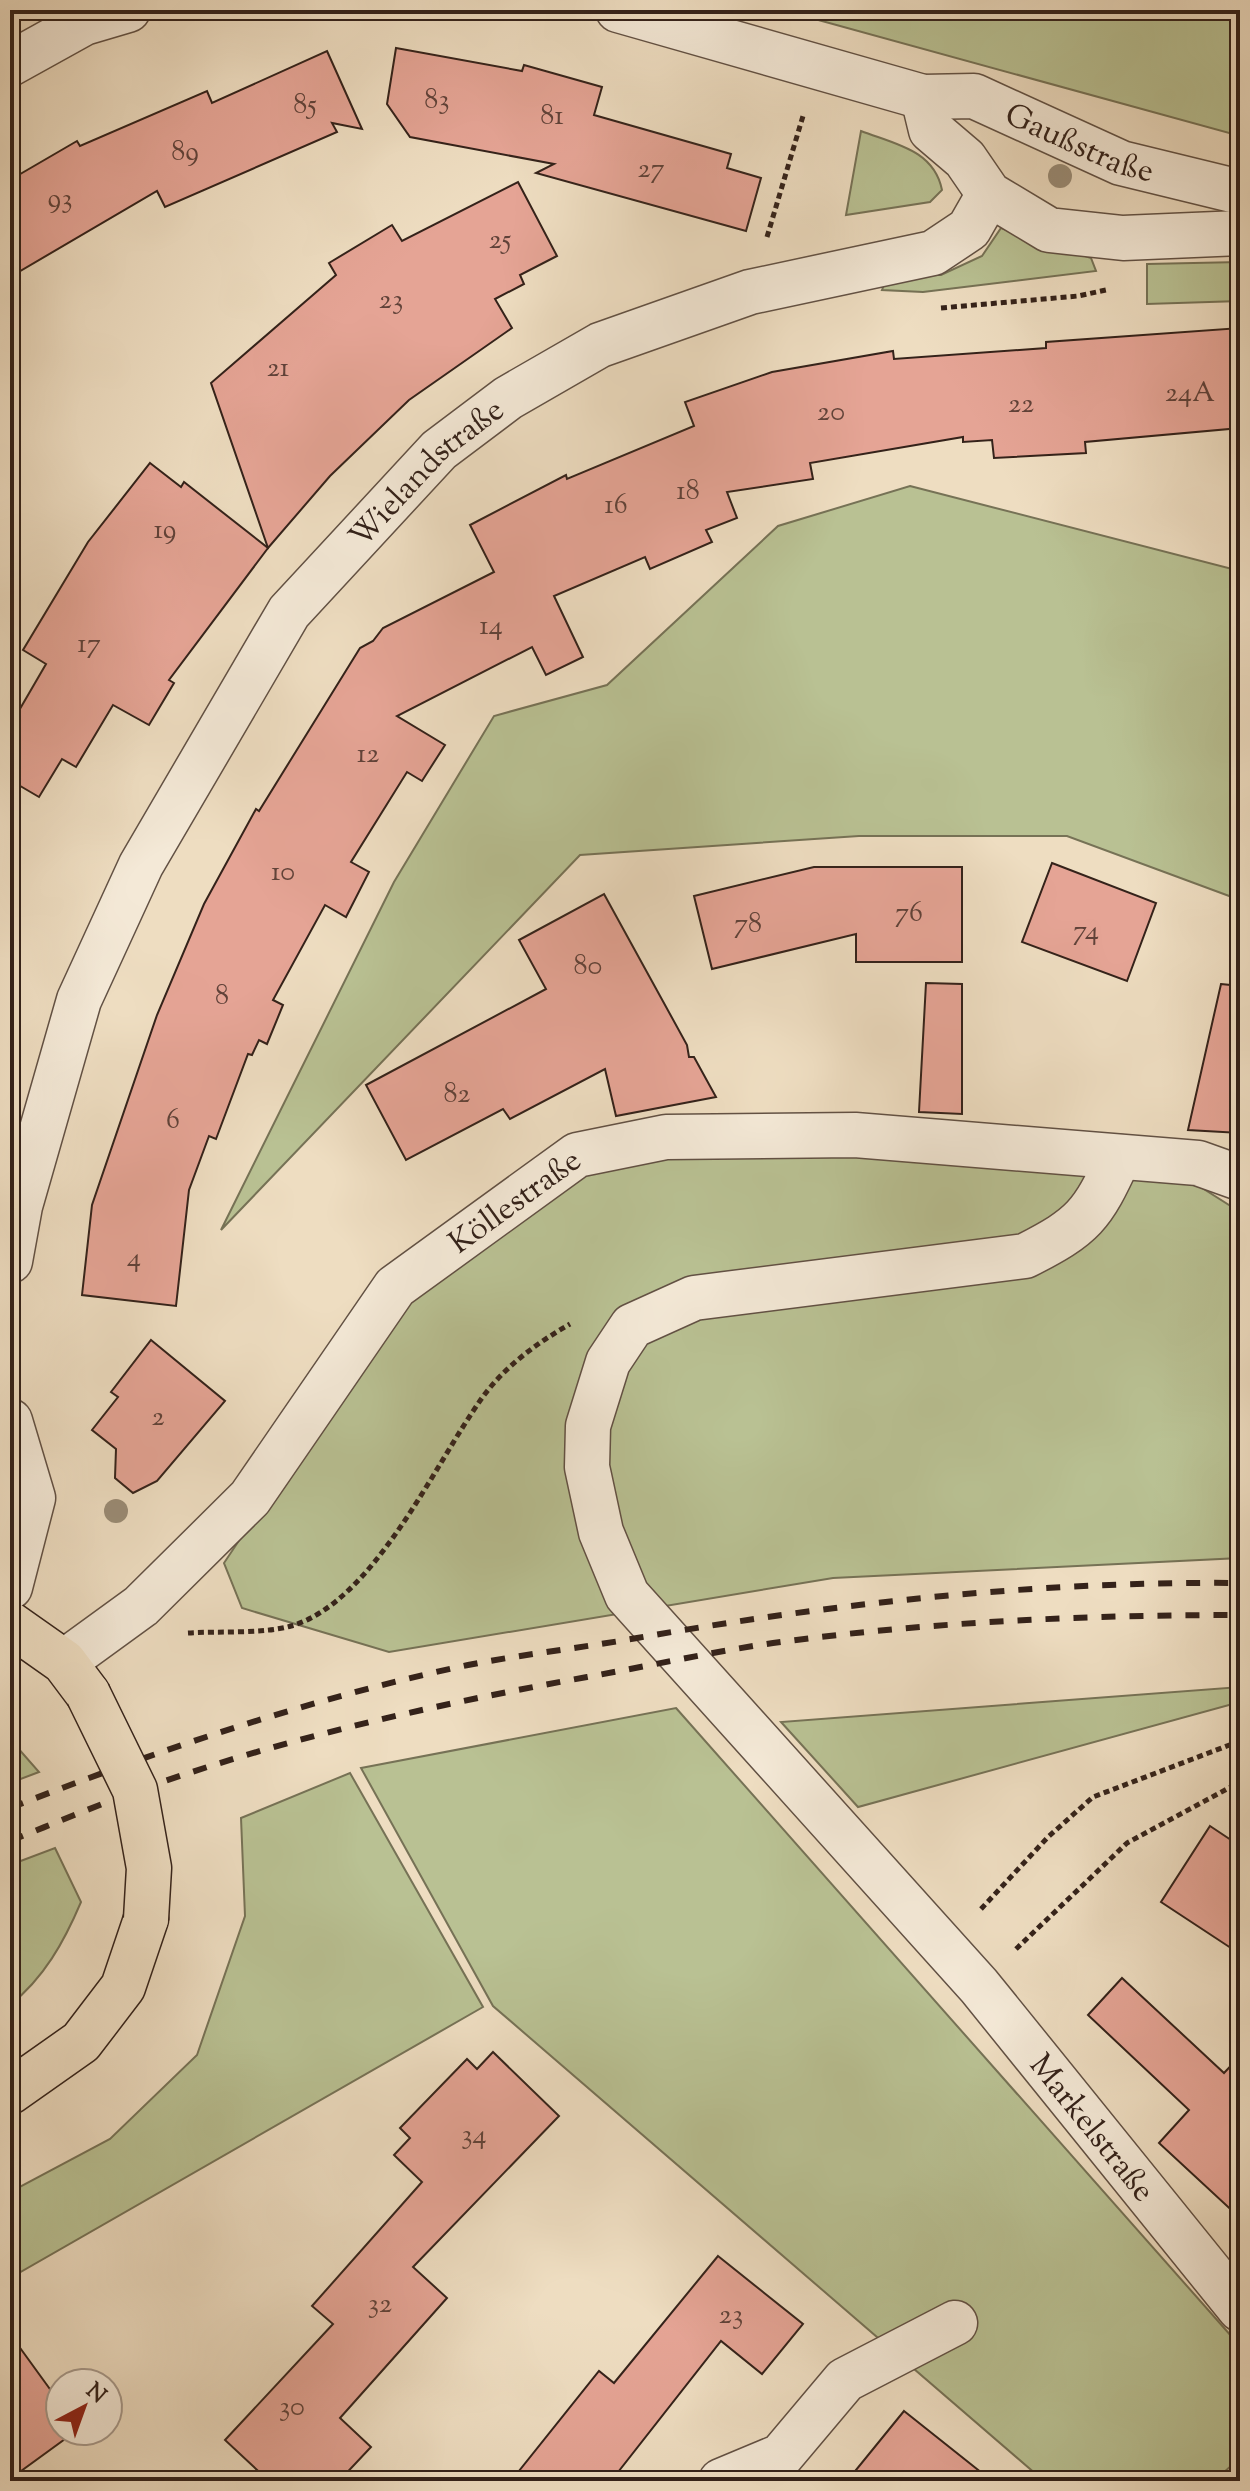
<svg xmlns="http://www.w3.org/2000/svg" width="1250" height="2491" font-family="'Sorts Mill Goudy',serif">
<rect width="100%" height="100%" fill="#eeddc1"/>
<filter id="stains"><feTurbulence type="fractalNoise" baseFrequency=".0025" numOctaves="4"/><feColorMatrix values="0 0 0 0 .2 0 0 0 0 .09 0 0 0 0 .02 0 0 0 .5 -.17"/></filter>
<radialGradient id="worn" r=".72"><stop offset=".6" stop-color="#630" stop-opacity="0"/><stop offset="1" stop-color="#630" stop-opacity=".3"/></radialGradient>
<g fill="#b9c193" stroke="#767256" stroke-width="2">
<path d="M 782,10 L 1240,10 L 1240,136 Z"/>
<path d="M 861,131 C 895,144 934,150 942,190 L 930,202 L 846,215 Z"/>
<path d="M 1001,228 L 1091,258 L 1096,271 L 923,292 L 882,290 L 888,275 L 941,275 L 982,256 Z"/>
<path d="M 1240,262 L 1240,301 L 1147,304 L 1147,264 Z"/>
<path d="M 910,486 L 1240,571 L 1240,900 L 1067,836 L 859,836 L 580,855 L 221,1230 L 394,882 L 494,716 L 607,685 L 778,526 Z"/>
<path d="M 681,1151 L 854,1153 L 1191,1181 L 1240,1212 L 1240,1558 L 833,1578 L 389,1652 L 242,1608 L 224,1563 L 399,1301 L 584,1164 Z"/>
<path d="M 1240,1687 L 1240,1702 L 858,1807 L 781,1722 Z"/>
<path d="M 676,1708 L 1240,2346 L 1240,2458 L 1214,2481 L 1044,2481 L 493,2006 L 361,1768 Z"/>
<path d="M 10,1739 L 39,1772 L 10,1783 Z"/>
<path d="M 350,1773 L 483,2007 L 10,2278 L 10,2192 L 110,2139 L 197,2055 L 245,1916 L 241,1818 Z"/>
<path d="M 55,1848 L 81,1902 C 64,1942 44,1978 10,2005 L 10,1865 Z"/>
</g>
<g fill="#e5a495" stroke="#34221a" stroke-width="2">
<path d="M 396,48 L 522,71 L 524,65 L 602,87 L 594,115 L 731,154 L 727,168 L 761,178 L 746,231 L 536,173 L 554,164 L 410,137 L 387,104 Z"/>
<path d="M 327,51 L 362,129 L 332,123 L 337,132 L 165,207 L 157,191 L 10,277 L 10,180 L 77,141 L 80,146 L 207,91 L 212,103 Z"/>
<path d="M 518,182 L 557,256 L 520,275 L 524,284 L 495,299 L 512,328 L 409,400 L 330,476 L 268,548 L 211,383 L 336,275 L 329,263 L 392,225 L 402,241 Z"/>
<path d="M 1240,328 L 1240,428 L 1085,442 L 1086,453 L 994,458 L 992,440 L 963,442 L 963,437 L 810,463 L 813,479 L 727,492 L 737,518 L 706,530 L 712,542 L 650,569 L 645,557 L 554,596 L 583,657 L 546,675 L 532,647 L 397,716 L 445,745 L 422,781 L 407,772 L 351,862 L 369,872 L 346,917 L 325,905 L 273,1000 L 283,1005 L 267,1044 L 259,1040 L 252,1055 L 248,1054 L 216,1139 L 209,1136 L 189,1190 L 176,1306 L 82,1295 L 92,1205 L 157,1015 L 204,904 L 256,809 L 259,811 L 360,648 L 373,641 L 383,628 L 494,572 L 470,525 L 566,475 L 567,479 L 694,426 L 685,402 L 772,372 L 893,351 L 894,359 L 1046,348 L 1046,342 Z"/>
<path d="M 150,463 L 181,487 L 184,482 L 268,548 L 169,680 L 174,683 L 149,725 L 113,705 L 76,767 L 62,759 L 39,797 L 10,780 L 10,726 L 46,664 L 23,650 L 88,542 Z"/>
<path d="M 1052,863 L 1156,903 L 1127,981 L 1022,942 Z"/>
<path d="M 814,867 L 962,867 L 962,962 L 856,962 L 856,934 L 712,969 L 694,896 Z"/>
<path d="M 604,894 L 687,1045 L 689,1057 L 694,1057 L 716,1097 L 616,1116 L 605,1069 L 510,1119 L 503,1109 L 406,1160 L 366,1085 L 546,989 L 519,940 Z"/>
<path d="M 926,983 L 962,984 L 962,1114 L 919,1112 Z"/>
<path d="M 1221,984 L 1240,986 L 1240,1133 L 1188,1130 Z"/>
<path d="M 151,1340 L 225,1401 L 157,1481 L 133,1493 L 115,1478 L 116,1449 L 92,1430 L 118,1397 L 111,1392 Z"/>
<path d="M 1210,1826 L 1240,1846 L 1240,1954 L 1161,1902 Z"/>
<path d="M 1122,1978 L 1224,2073 L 1240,2056 L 1240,2218 L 1159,2143 L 1189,2110 L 1088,2015 Z"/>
<path d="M 493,2052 L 559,2116 L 413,2267 L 447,2298 L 340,2418 L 371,2447 L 339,2481 L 269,2481 L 225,2440 L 333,2324 L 312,2306 L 422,2182 L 394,2155 L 410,2138 L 400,2128 L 467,2059 L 477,2069 Z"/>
<path d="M 718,2256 L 803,2324 L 762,2374 L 721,2341 L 611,2481 L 511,2481 L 599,2371 L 614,2383 Z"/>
<path d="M 10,2334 L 60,2403 L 60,2431 L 76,2431 L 10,2479 Z"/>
<path d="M 904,2411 L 992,2481 L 847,2481 Z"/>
</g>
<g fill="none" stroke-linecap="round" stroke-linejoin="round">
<g stroke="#625144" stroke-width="47">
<g id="minor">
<path id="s1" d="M 618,10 L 923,97 L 974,96 L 1121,163 L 1240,192"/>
<path d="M 10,64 L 84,23 L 128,10"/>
<path d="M 923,97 L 931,130 L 965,159 L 989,194 L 1049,230 L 1123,238 L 1240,233"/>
<path id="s2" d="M 1119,1157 C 1092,1216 1084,1226 1025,1256 L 694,1298 L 632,1326 L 608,1362 L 588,1426 L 587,1467 L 601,1532 L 627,1595 L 979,1986 L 1240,2309"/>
<path id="s3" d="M 10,1261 L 20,1206 L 79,1000 L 141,865 L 289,612 L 439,450 L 508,398 L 600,345 L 750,292 L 933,253 L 969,229 L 989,194"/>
<path d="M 10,1421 L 33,1498 L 10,1587"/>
<path id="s4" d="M 64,1662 L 141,1606 L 250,1498 L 395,1287 L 577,1155 L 666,1137 L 855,1135 L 1198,1163 L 1240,1178"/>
<path d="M 721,2481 L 781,2456 L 845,2380 L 955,2323"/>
</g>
</g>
<g stroke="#34221a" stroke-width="47">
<g id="major">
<path d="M 10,1624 L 64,1662 L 88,1694"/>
<path d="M 10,2092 L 81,2042 L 123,1987 L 146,1919"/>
</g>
</g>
<g stroke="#34221a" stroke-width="5" stroke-dasharray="6 4" stroke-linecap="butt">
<path d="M 767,237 L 803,116"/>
<path d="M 941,308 L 1078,296 L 1106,290"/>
<path d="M 188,1633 C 219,1631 263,1634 291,1626 C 374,1602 434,1465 482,1398 C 505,1366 537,1343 570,1324"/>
<path d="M 981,1909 L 1048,1837 L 1093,1797 L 1240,1741"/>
<path d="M 1016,1949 L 1127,1843 L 1240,1782"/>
</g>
<use href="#minor" stroke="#f4e9d7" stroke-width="44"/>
<use href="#major" stroke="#eeddc1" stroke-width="44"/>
<g stroke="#34221a" stroke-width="6" stroke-dasharray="14 14" stroke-linecap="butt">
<path d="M 10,1808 C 159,1750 312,1698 468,1665 C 524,1654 581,1648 637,1638 C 836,1603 1037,1581 1240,1583"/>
<path d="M 10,1841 C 55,1823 100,1804 145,1788 C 288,1737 438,1704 587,1677 C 649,1666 711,1652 773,1643 C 926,1622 1085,1615 1240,1615"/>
</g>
<g stroke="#34221a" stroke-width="47" stroke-linecap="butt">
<path id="major-bridge" d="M 88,1694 L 135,1790 L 149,1868 L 146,1919"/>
</g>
<use href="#major-bridge" stroke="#eeddc1" stroke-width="44"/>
</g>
<g fill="#9a8c76">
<circle cx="1060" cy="176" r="12"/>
<circle cx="116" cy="1511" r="12"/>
</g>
<g text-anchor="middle" stroke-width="7" stroke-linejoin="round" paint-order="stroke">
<g font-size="28" fill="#604239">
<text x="437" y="108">83</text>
<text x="305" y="113">85</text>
<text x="552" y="124">81</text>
<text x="185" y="160">89</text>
<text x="651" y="177">27</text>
<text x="60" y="207">93</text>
<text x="500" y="248">25</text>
<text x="391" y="308">23</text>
<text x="278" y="376">21</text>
<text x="1190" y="401">24A</text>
<text x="1021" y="412">22</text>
<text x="831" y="420">20</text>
<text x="688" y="499">18</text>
<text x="616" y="513">16</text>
<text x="165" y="538">19</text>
<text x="491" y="634">14</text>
<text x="89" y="652">17</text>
<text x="368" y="762">12</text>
<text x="283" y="880">10</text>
<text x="909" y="921">76</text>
<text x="748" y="932">78</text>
<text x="1086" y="939">74</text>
<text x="588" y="974">80</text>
<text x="222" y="1004">8</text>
<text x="457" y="1102">82</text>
<text x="173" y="1128">6</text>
<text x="134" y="1266">4</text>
<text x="158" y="1425">2</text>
<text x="474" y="2143">34</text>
<text x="380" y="2312">32</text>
<text x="731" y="2323">23</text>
<text x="292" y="2415">30</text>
</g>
<g font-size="32" fill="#34221a" stroke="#f4e9d7">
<text dy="11" stroke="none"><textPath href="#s1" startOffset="484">Gaußstraße</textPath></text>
<text dy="11" stroke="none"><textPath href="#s3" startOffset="908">Wielandstraße</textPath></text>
<text dy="11" stroke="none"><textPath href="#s4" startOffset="652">Köllestraße</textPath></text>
<text dy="11" stroke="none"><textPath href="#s2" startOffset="1536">Markelstraße</textPath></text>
</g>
</g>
<rect width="1250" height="2491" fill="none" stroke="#eeddc1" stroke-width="40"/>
<rect x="12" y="12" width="1226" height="2467" fill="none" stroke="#34221a" stroke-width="4"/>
<rect x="20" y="20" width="1210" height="2451" fill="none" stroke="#34221a" stroke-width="2"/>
<g transform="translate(84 2407) rotate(41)"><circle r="38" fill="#f4e9d7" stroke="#a7998b" stroke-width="2"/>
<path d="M0-6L14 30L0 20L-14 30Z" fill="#8f2418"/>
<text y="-12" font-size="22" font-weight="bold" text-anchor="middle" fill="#34221a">N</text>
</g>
<rect width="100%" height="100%" filter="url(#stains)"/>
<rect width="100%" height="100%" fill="url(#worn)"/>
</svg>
